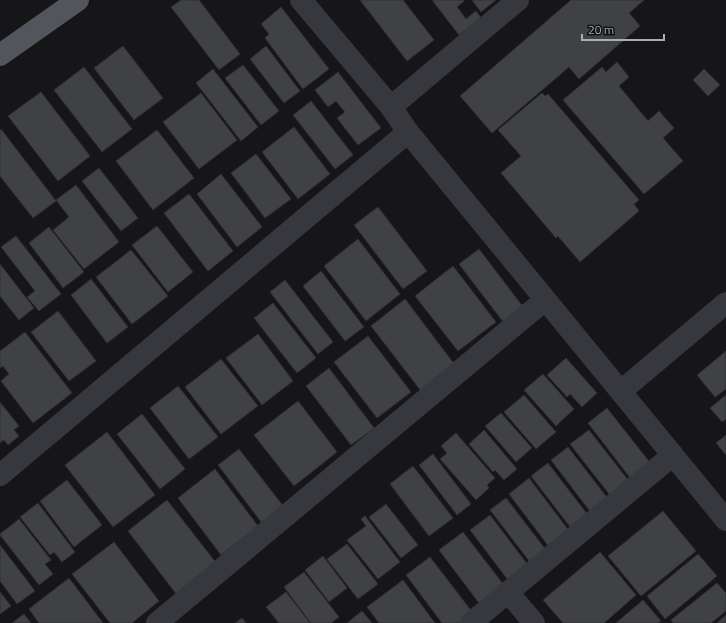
<svg xmlns="http://www.w3.org/2000/svg" width="726" height="623" font-family="'Titillium Web',sans-serif">
<rect width="100%" height="100%" fill="#161618"/>
<g fill="#404145" stroke="#303034">
<path d="M 181,0 L 199,0 L 240,54 L 219,70 L 171,7 Z"/>
<path d="M 360,0 L 403,0 L 434,40 L 407,61 Z"/>
<path d="M 432,0 L 463,0 L 464,1 L 457,7 L 466,19 L 476,11 L 481,18 L 459,35 Z"/>
<path d="M 472,0 L 496,0 L 481,12 Z"/>
<path d="M 571,0 L 644,0 L 629,13 L 640,26 L 579,79 L 569,67 L 492,133 L 460,96 Z"/>
<path d="M 281,7 L 329,69 L 303,89 L 265,38 L 269,34 L 261,24 Z"/>
<path d="M 123,46 L 163,98 L 134,120 L 94,68 Z"/>
<path d="M 266,46 L 300,91 L 284,103 L 250,59 Z"/>
<path d="M 617,62 L 629,77 L 619,86 L 648,121 L 659,111 L 674,128 L 663,138 L 683,161 L 644,194 L 563,100 L 602,67 L 606,72 Z"/>
<path d="M 243,65 L 279,111 L 261,125 L 225,78 Z"/>
<path d="M 84,67 L 132,129 L 102,152 L 54,90 Z"/>
<path d="M 213,69 L 258,127 L 241,141 L 196,83 Z"/>
<path d="M 704,69 L 720,85 L 708,96 L 693,80 Z"/>
<path d="M 338,72 L 381,128 L 358,145 L 337,118 L 345,112 L 336,101 L 328,107 L 315,90 Z"/>
<path d="M 41,92 L 90,156 L 58,181 L 8,116 Z"/>
<path d="M 201,93 L 237,140 L 199,169 L 163,122 Z"/>
<path d="M 542,93 L 545,96 L 548,94 L 639,200 L 634,204 L 639,211 L 580,262 L 558,236 L 556,238 L 501,173 L 521,156 L 498,130 Z"/>
<path d="M 311,101 L 353,155 L 335,169 L 293,115 Z"/>
<path d="M 294,127 L 330,174 L 298,199 L 262,152 Z"/>
<path d="M 1,129 L 56,201 L 33,218 L 0,176 L 0,130 Z"/>
<path d="M 157,130 L 194,178 L 153,210 L 116,161 Z"/>
<path d="M 256,154 L 291,199 L 265,218 L 231,173 Z"/>
<path d="M 99,168 L 138,218 L 121,231 L 82,181 Z"/>
<path d="M 221,174 L 262,227 L 237,247 L 197,194 Z"/>
<path d="M 76,185 L 119,242 L 84,269 L 53,230 L 69,217 L 56,200 Z"/>
<path d="M 189,194 L 233,251 L 208,271 L 164,213 Z"/>
<path d="M 378,207 L 427,271 L 403,289 L 354,225 Z"/>
<path d="M 157,226 L 193,272 L 168,292 L 132,245 Z"/>
<path d="M 49,227 L 84,272 L 63,288 L 29,243 Z"/>
<path d="M 16,236 L 61,294 L 39,311 L 27,297 L 35,291 L 1,247 Z"/>
<path d="M 358,239 L 400,294 L 366,321 L 324,266 Z"/>
<path d="M 479,249 L 524,308 L 504,323 L 459,264 Z"/>
<path d="M 131,250 L 168,296 L 132,324 L 96,277 Z"/>
<path d="M 0,264 L 34,308 L 19,320 L 0,296 Z"/>
<path d="M 453,266 L 496,322 L 458,351 L 415,296 Z"/>
<path d="M 321,271 L 364,327 L 345,341 L 303,286 Z"/>
<path d="M 91,279 L 128,327 L 107,343 L 71,295 Z"/>
<path d="M 285,280 L 333,342 L 318,354 L 270,292 Z"/>
<path d="M 405,299 L 455,365 L 421,391 L 371,326 Z"/>
<path d="M 273,303 L 316,358 L 297,373 L 254,318 Z"/>
<path d="M 58,311 L 96,361 L 69,381 L 31,332 Z"/>
<path d="M 25,332 L 72,393 L 33,423 L 1,381 L 9,374 L 3,366 L 0,368 L 0,351 Z"/>
<path d="M 258,334 L 293,381 L 262,405 L 226,358 Z"/>
<path d="M 368,336 L 411,392 L 377,418 L 334,362 Z"/>
<path d="M 726,351 L 726,389 L 715,397 L 697,375 Z"/>
<path d="M 566,358 L 597,393 L 582,407 L 570,394 L 567,397 L 547,375 Z"/>
<path d="M 221,359 L 258,406 L 221,434 L 185,387 Z"/>
<path d="M 329,368 L 374,428 L 351,445 L 306,386 Z"/>
<path d="M 543,374 L 574,409 L 556,426 L 524,390 Z"/>
<path d="M 178,386 L 218,437 L 189,459 L 150,408 Z"/>
<path d="M 524,395 L 556,432 L 536,449 L 504,412 Z"/>
<path d="M 726,395 L 726,419 L 722,422 L 710,408 Z"/>
<path d="M 298,401 L 337,452 L 294,486 L 254,435 Z"/>
<path d="M 0,402 L 19,426 L 14,430 L 19,436 L 8,445 L 4,440 L 0,443 Z"/>
<path d="M 607,408 L 651,464 L 631,479 L 588,423 Z"/>
<path d="M 501,413 L 532,448 L 516,462 L 485,426 Z"/>
<path d="M 142,414 L 185,469 L 160,489 L 117,434 Z"/>
<path d="M 484,430 L 517,469 L 504,480 L 495,470 L 493,472 L 469,444 Z"/>
<path d="M 589,430 L 632,485 L 613,499 L 570,444 Z"/>
<path d="M 107,432 L 155,495 L 113,527 L 65,465 Z"/>
<path d="M 456,433 L 495,478 L 487,485 L 489,488 L 476,500 L 440,459 L 447,453 L 441,446 Z"/>
<path d="M 726,435 L 726,455 L 716,443 Z"/>
<path d="M 568,447 L 609,500 L 592,514 L 551,460 Z"/>
<path d="M 239,449 L 287,511 L 265,527 L 218,465 Z"/>
<path d="M 433,454 L 471,504 L 457,515 L 419,465 Z"/>
<path d="M 548,463 L 591,519 L 574,532 L 531,476 Z"/>
<path d="M 413,466 L 453,518 L 429,536 L 390,484 Z"/>
<path d="M 215,469 L 258,526 L 221,555 L 178,498 Z"/>
<path d="M 529,478 L 573,536 L 553,552 L 509,494 Z"/>
<path d="M 67,480 L 102,525 L 74,547 L 40,501 Z"/>
<path d="M 506,498 L 546,550 L 530,562 L 490,510 Z"/>
<path d="M 167,500 L 217,564 L 177,595 L 128,531 Z"/>
<path d="M 38,503 L 75,552 L 62,562 L 54,552 L 50,555 L 20,517 Z"/>
<path d="M 386,504 L 418,545 L 401,558 L 369,517 Z"/>
<path d="M 663,511 L 696,551 L 641,596 L 608,556 Z"/>
<path d="M 490,515 L 528,565 L 508,580 L 470,530 Z"/>
<path d="M 365,516 L 400,562 L 378,579 L 347,540 L 366,526 L 361,519 Z"/>
<path d="M 19,519 L 51,560 L 45,564 L 53,574 L 39,585 L 0,535 L 0,534 Z"/>
<path d="M 463,532 L 503,584 L 479,603 L 439,550 Z"/>
<path d="M 114,542 L 159,601 L 132,623 L 110,623 L 72,574 Z"/>
<path d="M 347,544 L 378,584 L 358,599 L 327,559 Z"/>
<path d="M 0,545 L 35,591 L 17,604 L 0,581 Z"/>
<path d="M 600,552 L 636,595 L 604,623 L 563,623 L 543,600 Z"/>
<path d="M 698,554 L 717,576 L 665,619 L 647,596 Z"/>
<path d="M 323,556 L 347,588 L 329,602 L 305,570 Z"/>
<path d="M 430,557 L 473,613 L 461,623 L 442,623 L 406,575 Z"/>
<path d="M 304,572 L 339,617 L 331,623 L 311,623 L 284,587 Z"/>
<path d="M 69,578 L 103,623 L 39,623 L 29,609 Z"/>
<path d="M 403,580 L 435,623 L 379,623 L 367,607 Z"/>
<path d="M 717,583 L 726,593 L 726,611 L 711,623 L 673,623 L 671,620 Z"/>
<path d="M 0,592 L 11,606 L 0,614 Z"/>
<path d="M 286,592 L 310,623 L 279,623 L 266,607 Z"/>
<path d="M 643,600 L 661,621 L 658,623 L 616,623 Z"/>
<path d="M 362,611 L 372,623 L 347,623 Z"/>
<path d="M 24,614 L 31,623 L 12,623 Z"/>
<path d="M 726,615 L 726,623 L 717,623 Z"/>
<path d="M 242,618 L 246,623 L 235,623 Z"/>
</g>
<g fill="none" stroke-linecap="round" stroke-linejoin="round">
<g stroke="#37383d" stroke-width="22">
<path d="M 301,0 L 391,107 L 408,132 L 726,520"/>
<path d="M 391,107 L 518,0"/>
<path d="M 621,391 L 726,303"/>
<path d="M 0,475 L 408,132"/>
<path d="M 508,592 L 534,623"/>
<path d="M 157,623 L 545,300"/>
<path d="M 471,623 L 673,455"/>
</g>
<path stroke="#53555c" stroke-width="22" d="M 0,55 L 78,0"/>
</g>
<path d="M582 34v6h82v-6" fill="none" stroke="#a8adb8" stroke-width="2"/>
<text x="588" y="34" font-size="12" fill="#a8adb8" stroke="#111113" stroke-width="3" paint-order="stroke">20 m</text>
</svg>
